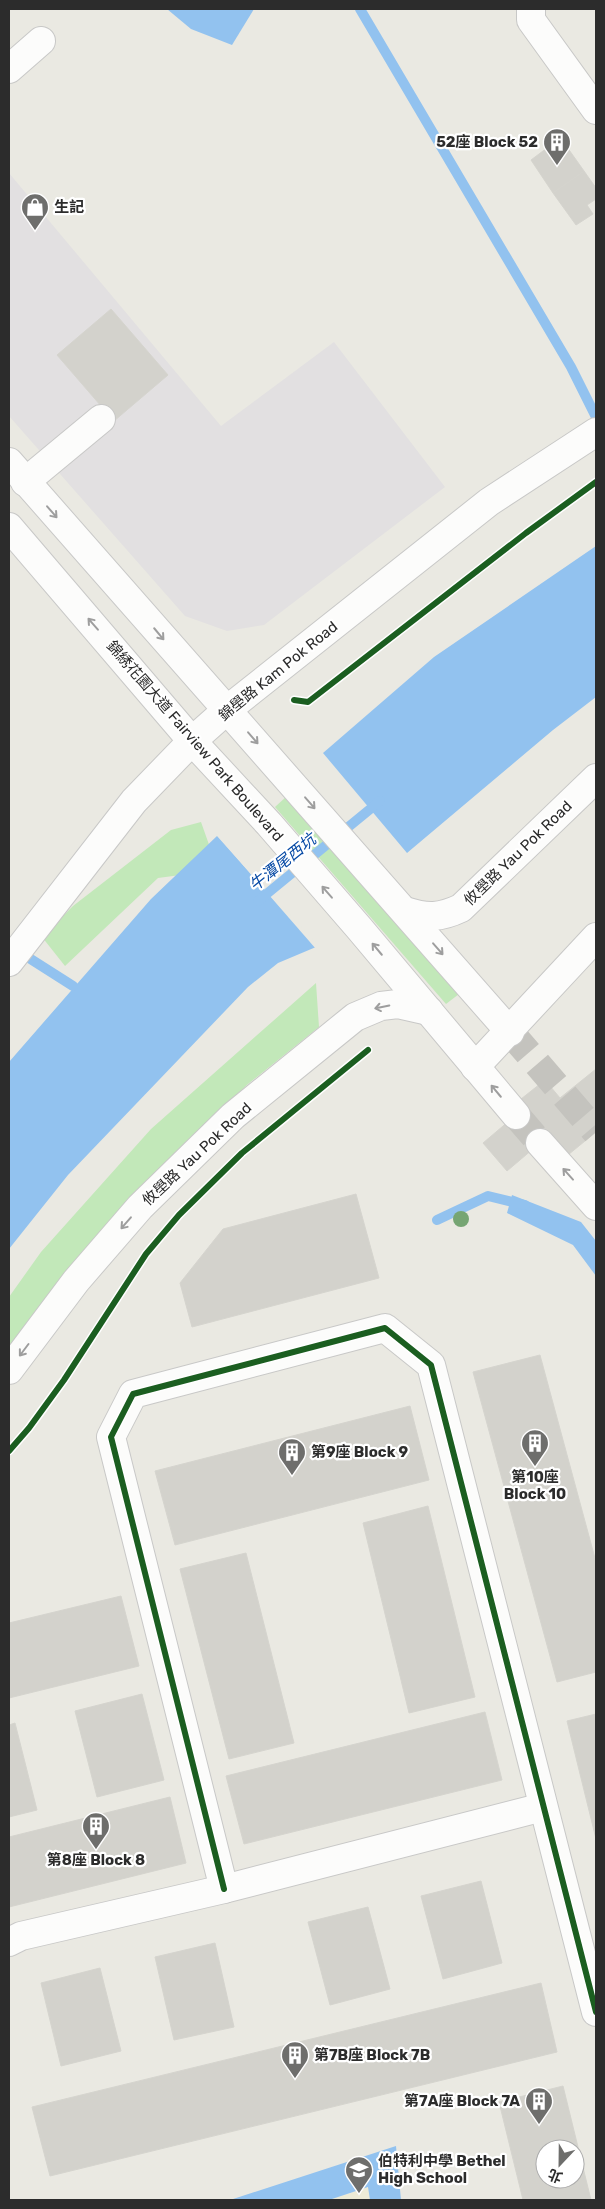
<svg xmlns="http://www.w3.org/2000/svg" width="605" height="2209" font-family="Rubik,'Noto Sans TC',sans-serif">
<rect width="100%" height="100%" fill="#eae9e2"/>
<path fill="#e2e0e1" d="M 9,173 L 221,426 L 334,342 L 445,487 L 264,625 L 227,631 L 185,616 L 9,416 Z"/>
<path fill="#edebd6" d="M 369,2187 L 370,2200 L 329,2200 Z"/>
<g fill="#c2e8b9">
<path d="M 287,796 L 459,994 L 446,1004 L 275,807 Z"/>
<path d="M 201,822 L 218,870 L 158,878 L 65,966 L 42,937 L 73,906 L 171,830 Z"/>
<path d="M 316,983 L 319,1027 L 248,1084 L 142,1185 L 9,1350 L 9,1297 L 41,1252 L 151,1129 Z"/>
</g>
<g fill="#92c2ef">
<path d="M 167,9 L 254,9 L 232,45 L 191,29 Z"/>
<path d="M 596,546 L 596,697 L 553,730 L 407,853 L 323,753 L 434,657 Z"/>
<path d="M 217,836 L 316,947 L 278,963 L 248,987 L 68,1175 L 9,1249 L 9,1062 L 151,899 Z"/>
<path d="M 512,1195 L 581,1222 L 596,1241 L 596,1276 L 573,1245 L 507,1213 Z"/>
<path d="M 396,2146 L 401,2200 L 370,2200 L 368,2187 L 329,2200 L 230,2200 Z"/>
</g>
<path fill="#eae9e2" d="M 216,834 L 318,945 L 317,948 L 316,949 Z"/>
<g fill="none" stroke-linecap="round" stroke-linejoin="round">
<g stroke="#92c2ef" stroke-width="10">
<path d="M 360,9 L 571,367 L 596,417"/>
<path d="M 258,901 L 380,801"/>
<path d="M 18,951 L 73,986"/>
<path d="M 437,1220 L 488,1196 L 525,1205"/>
</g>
</g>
<g fill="#d3d2cc" stroke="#d5d4ce" fill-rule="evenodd">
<path d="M 567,147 L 584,171 L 553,193 L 531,160 L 547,148 L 553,157 Z"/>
<path d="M 584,171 L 596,188 L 596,199 L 587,205 L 593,214 L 576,225 L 553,193 Z"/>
<path d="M 111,309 L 168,375 L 114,421 L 57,355 Z"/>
<path d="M 596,1069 L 596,1132 L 563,1159 L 540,1143 L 507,1171 L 483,1143 L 516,1115 L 516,1103 L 545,1080 L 560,1098 Z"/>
<path d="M 356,1194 L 379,1278 L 192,1327 L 180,1283 L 223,1229 Z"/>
<path d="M 540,1355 L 596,1562 L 596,1672 L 557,1682 L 473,1372 Z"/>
<path d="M 410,1406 L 429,1480 L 175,1545 L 155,1471 Z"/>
<path d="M 428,1506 L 475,1697 L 409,1713 L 363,1523 Z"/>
<path d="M 246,1553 L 294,1743 L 229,1759 L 180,1569 Z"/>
<path d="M 121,1596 L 139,1666 L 9,1698 L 9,1623 Z"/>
<path d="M 142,1694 L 164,1780 L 97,1797 L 75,1711 Z"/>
<path d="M 485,1712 L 502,1780 L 244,1844 L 226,1776 Z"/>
<path d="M 596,1714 L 596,1839 L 567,1721 Z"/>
<path d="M 15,1723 L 37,1810 L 9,1817 L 9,1725 Z"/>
<path d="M 170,1797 L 186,1863 L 9,1907 L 9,1837 Z"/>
<path d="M 481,1881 L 502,1963 L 443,1979 L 421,1896 Z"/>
<path d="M 368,1907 L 390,1989 L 330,2005 L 308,1922 Z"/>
<path d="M 215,1943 L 234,2027 L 174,2040 L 155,1957 Z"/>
<path d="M 100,1968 L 121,2051 L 61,2066 L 41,1983 Z"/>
<path d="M 541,1983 L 557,2052 L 50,2176 L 32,2107 Z"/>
<path d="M 563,2086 L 591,2200 L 523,2200 L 499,2102 ZM 545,2149 L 575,2149 L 575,2179 L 545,2179 Z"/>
</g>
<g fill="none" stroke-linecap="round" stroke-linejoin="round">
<g stroke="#c4c3be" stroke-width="28" stroke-dasharray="28 14" stroke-linecap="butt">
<path d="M 510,1032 L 596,1132"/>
<path d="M 516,1115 L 540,1143"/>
</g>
<g stroke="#c8c8c7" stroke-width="30">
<g id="minor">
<path d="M 531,9 L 531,20 L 596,110"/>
<path d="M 9,69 L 41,41"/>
<path d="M 9,462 L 510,1032"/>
<path d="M 25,482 L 101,419"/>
<path d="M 9,527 L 192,741 L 269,824 L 359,928 L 516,1115"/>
<path d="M 405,911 C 427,918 440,918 461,908 L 596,778"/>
<path d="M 9,962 L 134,801 L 192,741 L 228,709 L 489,502 L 596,432"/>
<path d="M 475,1067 L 596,937"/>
<path d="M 540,1143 L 596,1206"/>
<path d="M 9,1370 L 76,1281 L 140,1207 L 233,1116 L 355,1017 L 381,1006 L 398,1004 L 429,1011"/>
<path d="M 224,1889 L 111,1437 L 133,1394 L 385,1328 L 431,1365 L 596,2012"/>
<path d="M 9,1942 L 21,1936 L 224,1889 L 543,1807"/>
</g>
</g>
<use href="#minor" stroke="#fcfcfb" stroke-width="28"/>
<g stroke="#fff" stroke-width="9">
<g id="cycleway">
<path d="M 294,700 L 308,702 L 526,533 L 596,482"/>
<path d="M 9,1451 L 29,1428 L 64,1380 L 146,1254 L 179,1215 L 242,1153 L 368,1050"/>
<path d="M 224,1889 L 111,1437 L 133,1394 L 385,1328 L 431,1365 L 596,2012"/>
</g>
</g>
<use href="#cycleway" stroke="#1b5e20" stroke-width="6"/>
</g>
<circle fill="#76a573" cx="461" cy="1219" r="8"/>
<defs><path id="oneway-shaft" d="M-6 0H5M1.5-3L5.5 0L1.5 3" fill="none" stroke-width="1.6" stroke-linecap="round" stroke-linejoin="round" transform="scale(1.25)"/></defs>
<g stroke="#9e9e9e">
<use href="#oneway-shaft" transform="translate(52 512) rotate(49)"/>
<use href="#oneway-shaft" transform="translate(93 624) rotate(-131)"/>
<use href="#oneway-shaft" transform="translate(159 634) rotate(50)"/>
<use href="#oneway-shaft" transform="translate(253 738) rotate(49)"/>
<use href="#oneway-shaft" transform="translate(310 803) rotate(49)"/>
<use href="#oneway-shaft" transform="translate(327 892) rotate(-131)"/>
<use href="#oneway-shaft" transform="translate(377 949) rotate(-130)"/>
<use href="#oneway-shaft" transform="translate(438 949) rotate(49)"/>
<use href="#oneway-shaft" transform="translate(382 1007) rotate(168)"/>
<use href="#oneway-shaft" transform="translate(496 1091) rotate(-130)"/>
<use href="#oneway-shaft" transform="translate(568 1174) rotate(-132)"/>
<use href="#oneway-shaft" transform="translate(126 1223) rotate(131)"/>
<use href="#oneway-shaft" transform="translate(24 1350) rotate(127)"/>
</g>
<defs>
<g id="building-pin" transform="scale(1.4375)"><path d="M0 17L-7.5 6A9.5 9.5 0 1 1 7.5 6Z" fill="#6e6e6c" stroke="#fff"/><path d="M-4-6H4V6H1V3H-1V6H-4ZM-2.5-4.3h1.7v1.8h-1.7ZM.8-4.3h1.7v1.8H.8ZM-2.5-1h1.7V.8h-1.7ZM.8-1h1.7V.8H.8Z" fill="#fff"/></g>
<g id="shop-pin" transform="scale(1.4375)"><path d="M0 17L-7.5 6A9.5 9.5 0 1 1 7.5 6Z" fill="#6e6e6c" stroke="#fff"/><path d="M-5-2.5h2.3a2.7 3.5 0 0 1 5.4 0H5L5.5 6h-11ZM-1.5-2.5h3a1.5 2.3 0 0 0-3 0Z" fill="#fff"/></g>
<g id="school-pin" transform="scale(1.4375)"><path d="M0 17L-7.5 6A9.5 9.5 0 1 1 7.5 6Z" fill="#6e6e6c" stroke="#fff"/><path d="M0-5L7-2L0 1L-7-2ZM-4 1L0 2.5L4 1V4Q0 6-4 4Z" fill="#fff"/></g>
</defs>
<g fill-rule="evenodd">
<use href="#building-pin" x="557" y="142"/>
<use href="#shop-pin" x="35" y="207"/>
<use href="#building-pin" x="535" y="1443"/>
<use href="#building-pin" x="292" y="1452"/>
<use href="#building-pin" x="96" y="1826"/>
<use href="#building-pin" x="295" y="2055"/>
<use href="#building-pin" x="539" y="2101"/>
<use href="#school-pin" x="359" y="2170"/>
</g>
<g text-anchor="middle" stroke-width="4.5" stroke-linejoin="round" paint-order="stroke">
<g font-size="15" font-weight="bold" fill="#2c2c2c" stroke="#fff" text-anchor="start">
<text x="538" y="147" text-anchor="end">52座 Block 52</text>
<text x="54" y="212">生記</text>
<text x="311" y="1457">第9座 Block 9</text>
<text x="535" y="1482" text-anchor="middle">第10座<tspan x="535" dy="17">Block 10</tspan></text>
<text x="96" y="1865" text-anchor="middle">第8座 Block 8</text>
<text x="314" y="2060">第7B座 Block 7B</text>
<text x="520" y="2106" text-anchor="end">第7A座 Block 7A</text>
<text x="378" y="2166">伯特利中學 Bethel<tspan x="378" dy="17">High School</tspan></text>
</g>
<g font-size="15" fill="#2c2c2c" stroke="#fff">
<text transform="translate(278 671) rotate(-39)" y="5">錦壆路 Kam Pok Road</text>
<text transform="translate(195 741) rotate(49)" y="5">錦綉花園大道 Fairview Park Boulevard</text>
<text transform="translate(518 853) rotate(-44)" y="5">攸壆路 Yau Pok Road</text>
<text transform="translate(197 1154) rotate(-43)" y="5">攸壆路 Yau Pok Road</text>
</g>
<g font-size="16" font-style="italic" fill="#074aa5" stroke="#fff">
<text transform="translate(282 862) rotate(-39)" y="6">牛潭尾西坑</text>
</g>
</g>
<rect width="605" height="2209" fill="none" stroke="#2c2c2c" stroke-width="20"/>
<g transform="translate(560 2164) rotate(202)"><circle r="24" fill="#ffffff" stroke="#ababab"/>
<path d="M0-4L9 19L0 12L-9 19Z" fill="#6e6e6c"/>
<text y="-8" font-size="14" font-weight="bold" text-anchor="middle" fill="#2c2c2c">北</text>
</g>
</svg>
